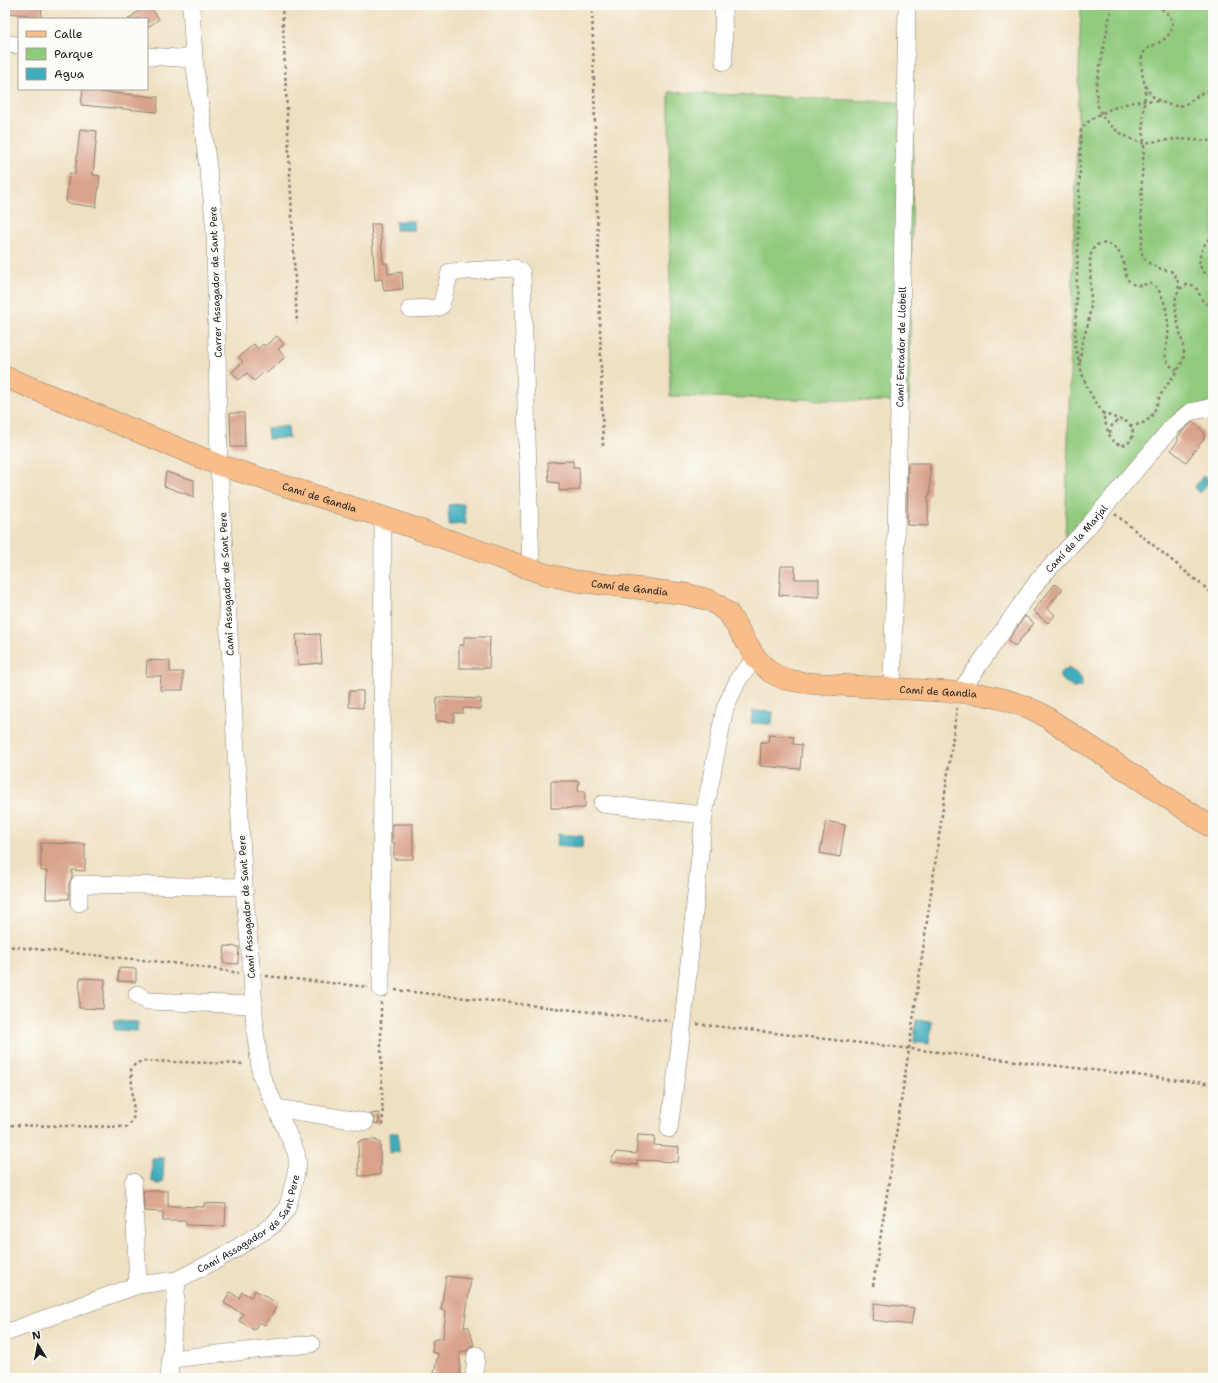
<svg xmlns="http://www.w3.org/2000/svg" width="1218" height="1383" font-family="'Shantell Sans',sans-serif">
<rect width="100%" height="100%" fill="#fdfcf7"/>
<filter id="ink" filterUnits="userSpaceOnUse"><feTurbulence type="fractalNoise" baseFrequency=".025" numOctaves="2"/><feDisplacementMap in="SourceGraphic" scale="8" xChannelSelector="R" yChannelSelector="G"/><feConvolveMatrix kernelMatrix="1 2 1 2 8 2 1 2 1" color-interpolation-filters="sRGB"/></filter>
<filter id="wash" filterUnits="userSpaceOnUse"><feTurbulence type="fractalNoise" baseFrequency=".012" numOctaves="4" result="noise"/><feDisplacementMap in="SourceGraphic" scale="16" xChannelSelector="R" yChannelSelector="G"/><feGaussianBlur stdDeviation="0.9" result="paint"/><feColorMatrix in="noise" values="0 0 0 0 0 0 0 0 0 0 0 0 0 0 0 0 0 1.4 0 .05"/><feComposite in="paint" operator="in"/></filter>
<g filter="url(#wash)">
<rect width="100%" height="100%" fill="#efe0c2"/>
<g fill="#90ca7d" stroke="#56734c">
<path d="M 1081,5 L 1213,5 L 1213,400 L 1210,400 L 1065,541 Z"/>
<path d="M 669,92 L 914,103 L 909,402 L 670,396 Z"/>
</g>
<g fill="#3fadbc" stroke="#2e646c">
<rect x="396" y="221" width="18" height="9"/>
<path d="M 288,426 L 289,438 L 268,439 L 267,428 Z"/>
<path d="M 1203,476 L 1209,481 L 1200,493 L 1194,488 Z"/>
<path d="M 464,504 L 466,524 L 449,525 L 448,505 Z"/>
<path d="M 1068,668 C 1076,673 1085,676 1081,687 L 1073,688 L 1060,678 L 1060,673 L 1063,670 L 1065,671 Z"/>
<path d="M 753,711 L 773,712 L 772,724 L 751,723 Z"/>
<path d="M 558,834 L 583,836 L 582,848 L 557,846 Z"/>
<path d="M 916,1020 L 932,1022 L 929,1044 L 914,1042 Z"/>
<path d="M 114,1021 L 138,1022 L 137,1031 L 114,1030 Z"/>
<path d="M 389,1133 L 398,1133 L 399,1152 L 390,1153 Z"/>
<path d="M 152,1158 L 164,1158 L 163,1182 L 160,1182 L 160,1184 L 156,1184 L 156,1182 L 152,1182 Z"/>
</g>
<g id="blocks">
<g fill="#d9a38b">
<path d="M 5,5 L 42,5 L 41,19 L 28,19 L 29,15 L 5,13 Z"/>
<path d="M 147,5 L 149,5 L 159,19 L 147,28 L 147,19 L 128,19 Z"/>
<path d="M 83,89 L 102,89 L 101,92 L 158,97 L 157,112 L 81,105 Z"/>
<path d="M 80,129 L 97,131 L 93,175 L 100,176 L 96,207 L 66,203 L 69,173 L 75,174 Z"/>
<path d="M 371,224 L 380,224 L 383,263 L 387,263 L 388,274 L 402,272 L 403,289 L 384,291 L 382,279 L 375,280 Z"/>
<path d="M 277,336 L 284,344 L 278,349 L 285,357 L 267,373 L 265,371 L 254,381 L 247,373 L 239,380 L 232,372 L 243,362 L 239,357 L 254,344 L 258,349 L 263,344 L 265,346 Z"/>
<path d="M 230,413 L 244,413 L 245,447 L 231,447 Z"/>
<path d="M 1193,422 L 1202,430 L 1204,433 L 1204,439 L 1186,462 L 1171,450 L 1179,440 L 1177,438 L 1184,430 Z"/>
<path d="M 573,461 L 573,467 L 579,467 L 580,490 L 559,491 L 559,483 L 549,482 L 548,462 Z"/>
<path d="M 908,463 L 930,463 L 930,495 L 928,495 L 928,526 L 907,525 Z"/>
<path d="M 166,472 L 194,480 L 194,497 L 164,486 Z"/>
<path d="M 781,566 L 795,566 L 795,579 L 819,579 L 819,597 L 779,595 Z"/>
<path d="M 1055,584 L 1062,590 L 1047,608 L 1055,615 L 1048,623 L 1033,611 Z"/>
<path d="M 1025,616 L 1034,623 L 1015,646 L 1008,641 Z"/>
<path d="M 320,634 L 322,663 L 298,665 L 296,635 Z"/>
<path d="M 464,637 L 490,637 L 489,668 L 459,668 L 459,645 L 464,645 Z"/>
<path d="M 147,660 L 170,661 L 170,672 L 183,672 L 183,690 L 160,690 L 161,676 L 146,676 Z"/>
<path d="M 349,691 L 363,691 L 363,708 L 349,707 Z"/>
<path d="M 437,697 L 481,699 L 481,709 L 463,708 L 463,713 L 454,713 L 454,722 L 436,721 Z"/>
<path d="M 769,735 L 794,737 L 793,744 L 802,745 L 800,769 L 760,766 L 761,742 L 768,742 Z"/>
<path d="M 551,781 L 579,781 L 578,791 L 585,791 L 585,808 L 551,808 Z"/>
<path d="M 826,821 L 845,825 L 840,857 L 820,853 Z"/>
<path d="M 392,824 L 413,824 L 413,859 L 394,859 L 394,842 L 392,842 Z"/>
<path d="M 41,843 L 85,844 L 85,871 L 72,870 L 72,877 L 69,884 L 69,899 L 46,899 L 47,871 L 41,871 Z"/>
<path d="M 225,946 L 239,947 L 238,964 L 223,963 Z"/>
<path d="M 119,968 L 136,969 L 136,982 L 118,981 Z"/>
<path d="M 80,978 L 105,979 L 103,1009 L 79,1008 Z"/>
<path d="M 379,1113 L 379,1123 L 375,1124 L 374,1118 L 370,1114 Z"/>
<path d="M 638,1135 L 655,1136 L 654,1145 L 679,1147 L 678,1162 L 637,1160 L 637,1165 L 610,1162 L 616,1152 L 636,1154 Z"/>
<path d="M 360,1140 L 377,1140 L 377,1142 L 380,1142 L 380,1175 L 359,1176 L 358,1142 L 360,1142 Z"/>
<path d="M 143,1191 L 168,1191 L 168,1206 L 204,1207 L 204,1203 L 226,1204 L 225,1226 L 186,1225 L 186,1221 L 163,1221 L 163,1212 L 144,1211 Z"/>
<path d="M 446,1276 L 471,1279 L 464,1327 L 469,1327 L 474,1345 L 471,1346 L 467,1351 L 460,1352 L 460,1378 L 433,1378 L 438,1354 L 432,1352 L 433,1340 L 443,1338 L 446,1311 L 441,1310 Z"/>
<path d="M 255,1290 L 278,1304 L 265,1325 L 259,1322 L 254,1330 L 239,1321 L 243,1314 L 224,1303 L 230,1292 L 239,1298 L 242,1292 L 251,1297 Z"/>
<path d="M 874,1303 L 914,1308 L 911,1325 L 872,1320 Z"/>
</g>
</g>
</g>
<g filter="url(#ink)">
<use href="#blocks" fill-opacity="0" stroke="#867e6f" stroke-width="1"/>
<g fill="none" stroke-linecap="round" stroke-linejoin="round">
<g stroke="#867e6f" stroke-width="18">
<g id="minor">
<path d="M 723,5 L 724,62"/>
<path d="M 5,44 L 19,45"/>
<path d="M 147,56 L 194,59"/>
<path d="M 410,309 L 437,308 L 441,306 L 450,272 L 515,268 L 522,273 L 531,569"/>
<path id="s1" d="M 892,688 L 901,335 L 907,5"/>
<path id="s2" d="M 960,692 L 1039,579 L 1084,531 L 1173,426 L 1190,412 L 1213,407"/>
<path d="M 602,804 L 704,815"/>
<path d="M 79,903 L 79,884 L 244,887"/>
<path d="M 381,989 L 383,517"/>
<path d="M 137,994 L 147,1001 L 253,1005"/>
<path d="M 276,1108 L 365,1122"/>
<path d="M 669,1129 L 683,1022 L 704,815 L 725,708 L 739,678 L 756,658"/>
<path d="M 133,1182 L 138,1285"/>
<path id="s3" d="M 5,1333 L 138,1285 L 177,1280 L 222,1257 L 272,1226 L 286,1210 L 289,1202 L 298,1164 L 296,1152 L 261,1075 L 255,1030 L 252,975 L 244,887 L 219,465 L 215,234 L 212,199 L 194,59 L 191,5"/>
<path d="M 171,1359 L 311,1344"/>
<path d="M 169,1378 L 177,1280"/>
<path d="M 474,1378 L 476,1355"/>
</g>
</g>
<g stroke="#867e6f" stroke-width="22">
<g id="major">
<path id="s4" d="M 5,377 L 219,465 L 383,517 L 545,574 L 576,581 L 686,594 L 709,600 L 715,603 L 729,614 L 756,658 L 770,672 L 784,679 L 806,683 L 971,693 C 997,696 1017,702 1040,713 L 1213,828"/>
</g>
</g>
<g stroke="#867e6f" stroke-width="2.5" stroke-dasharray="3 3" stroke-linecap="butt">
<path d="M 282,5 L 297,323"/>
<path d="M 592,5 L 603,448"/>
<path d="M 1112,5 L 1096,87 L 1097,104 L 1104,119 L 1117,131 L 1133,140 L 1142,143 L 1176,139 L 1213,141"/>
<path d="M 1122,5 L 1126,7 L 1145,5"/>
<path d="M 1150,5 C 1158,7 1165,9 1170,17 C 1176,24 1171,35 1163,40 C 1158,44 1150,45 1145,51 C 1139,58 1142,69 1143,78 C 1146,89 1150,96 1160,101 C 1192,117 1192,88 1213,92"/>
<path d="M 1146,85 L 1143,116 L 1144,147 L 1142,175 L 1141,212 L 1143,234 L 1141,246 L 1141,251 L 1144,258 L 1150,264 L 1161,269 L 1171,271 L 1173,273 L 1177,278 L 1179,290"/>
<path d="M 1213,234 C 1201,246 1190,270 1213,277"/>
<path d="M 1080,362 L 1082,343 L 1088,324 L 1091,305 L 1090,258 L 1092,250 L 1097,245 C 1102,243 1106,243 1112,246 C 1129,257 1121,276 1131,283 C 1138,288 1146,283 1153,284 C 1166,295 1169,320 1168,337 C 1167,344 1164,352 1166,359 C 1168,365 1172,367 1177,370"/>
<path d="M 1102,413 L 1127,422 C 1140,432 1129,451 1116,443 C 1107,438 1106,421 1102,412 C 1098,405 1093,398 1089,391 C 1082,377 1079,361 1075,346 L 1081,130 C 1089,115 1125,102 1142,101 C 1148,100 1155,101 1161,102"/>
<path d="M 1130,425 C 1138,426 1145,423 1150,418 C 1155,412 1157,403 1160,396 C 1166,384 1182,368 1184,356 C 1185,339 1164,296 1184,286 C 1198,280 1198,295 1204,303 L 1213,307"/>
<path d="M 1110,433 C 1110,426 1114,422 1120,421"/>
<path d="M 1115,514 L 1213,594"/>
<path d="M 5,946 L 181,964 L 239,973"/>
<path d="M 266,976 L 368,987"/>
<path d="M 395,990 L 670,1021"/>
<path d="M 381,1002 L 381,1048 L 383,1126"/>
<path d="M 697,1024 L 1213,1084"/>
<path d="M 5,1125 L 127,1127 L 132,1122 L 134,1115 L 131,1069 L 136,1063 L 144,1061 L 245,1064"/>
<path d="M 873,1286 L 909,1049 L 957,708"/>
</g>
<use href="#minor" stroke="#fff" stroke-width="17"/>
<use href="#major" stroke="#f8bd89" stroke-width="21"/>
</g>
</g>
<g text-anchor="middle" stroke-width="4" stroke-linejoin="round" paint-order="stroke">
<g font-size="10" fill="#1c1c1c" stroke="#fdfcf7">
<text transform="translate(215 282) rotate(-92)" y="4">Carrer Assagador de Sant Pere</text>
<text dy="4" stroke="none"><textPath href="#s1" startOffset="341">Camí Entrador de Llobell</textPath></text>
<text dy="4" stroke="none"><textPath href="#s4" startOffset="337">Camí de Gandia</textPath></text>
<text dy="4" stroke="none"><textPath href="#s2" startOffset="193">Camí de la Marjal</textPath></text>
<text transform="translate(226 584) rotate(-93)" y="4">Camí Assagador de Sant Pere</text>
<text dy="4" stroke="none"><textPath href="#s4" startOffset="661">Camí de Gandia</textPath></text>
<text dy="4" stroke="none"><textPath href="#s4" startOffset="1008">Camí de Gandia</textPath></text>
<text transform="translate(246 907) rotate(-94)" y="4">Camí Assagador de Sant Pere</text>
<text dy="4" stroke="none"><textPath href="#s3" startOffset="276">Camí Assagador de Sant Pere</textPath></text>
</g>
</g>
<rect width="1218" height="1383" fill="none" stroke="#fdfcf7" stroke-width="20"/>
<rect x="18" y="18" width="130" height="72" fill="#fdfcf7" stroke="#a3a29f"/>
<rect x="26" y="31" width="20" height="6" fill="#f8bd89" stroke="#a3a29f"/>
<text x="54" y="38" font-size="12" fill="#1c1c1c">Calle</text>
<rect x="26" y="48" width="20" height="12" fill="#90ca7d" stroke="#a3a29f"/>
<text x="54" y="58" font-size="12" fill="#1c1c1c">Parque</text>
<rect x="26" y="68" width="20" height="12" fill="#3fadbc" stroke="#a3a29f"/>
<text x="54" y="78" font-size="12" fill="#1c1c1c">Agua</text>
<g transform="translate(38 1345) rotate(350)" stroke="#fdfcf7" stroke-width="3" paint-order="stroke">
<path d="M0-3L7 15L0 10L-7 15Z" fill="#1c1c1c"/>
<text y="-6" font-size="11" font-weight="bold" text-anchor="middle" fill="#1c1c1c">N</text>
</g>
</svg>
